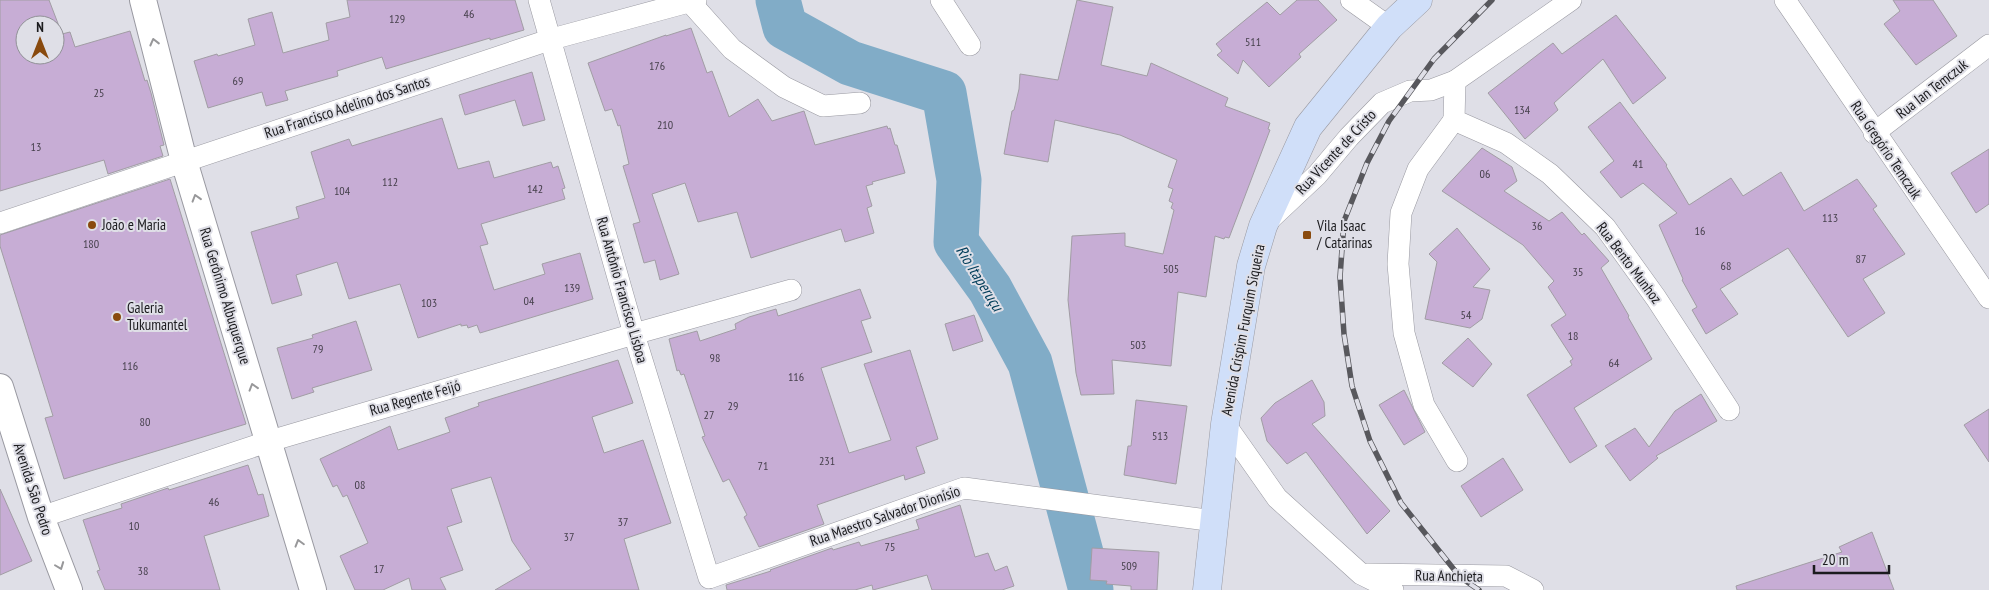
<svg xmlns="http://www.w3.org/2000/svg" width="1989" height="590" font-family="'PT Sans Narrow',sans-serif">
<rect width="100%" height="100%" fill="#dfdfe7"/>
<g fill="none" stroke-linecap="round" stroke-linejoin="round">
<path stroke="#81acc7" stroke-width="45" d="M 778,0 L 785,27 L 850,63 L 944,93 L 959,180 L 956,242 L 990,289 L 1030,363 L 1091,590"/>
</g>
<g fill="#c7add5" stroke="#a19da4" fill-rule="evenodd">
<path d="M 0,0 L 49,0 L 62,34 L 70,32 L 75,47 L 130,31 L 145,81 L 147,80 L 151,93 L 164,145 L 160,146 L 163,156 L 108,174 L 104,160 L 0,191 ZM 25,25 L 55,25 L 55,55 L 25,55 Z"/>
<path d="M 347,0 L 515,0 L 524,30 L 490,40 L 490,38 L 386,69 L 382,57 L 337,71 L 338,76 L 285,91 L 288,100 L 266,106 L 262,92 L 208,108 L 194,61 L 217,54 L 218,56 L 255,45 L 248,19 L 272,12 L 283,53 L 329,40 L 326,23 L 350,17 Z"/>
<path d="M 1077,0 L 1113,7 L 1101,65 L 1147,76 L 1151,63 L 1228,98 L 1225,106 L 1270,123 L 1268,129 L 1270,130 L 1229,238 L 1225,237 L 1224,239 L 1215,236 L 1206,297 L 1178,292 L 1171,366 L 1112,360 L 1114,394 L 1081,395 L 1076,373 L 1068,300 L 1072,236 L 1125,233 L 1125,246 L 1163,254 L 1174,210 L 1171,208 L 1173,203 L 1169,201 L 1173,189 L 1168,187 L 1177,160 L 1120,135 L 1055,120 L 1048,162 L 1004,154 L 1012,111 L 1014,110 L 1019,89 L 1020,74 L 1058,80 Z"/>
<path d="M 1297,0 L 1318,0 L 1337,20 L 1299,54 L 1301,57 L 1269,87 L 1243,60 L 1238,74 L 1217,55 L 1222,51 L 1216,44 L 1267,2 L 1280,15 Z"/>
<path d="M 1893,0 L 1933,0 L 1957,36 L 1916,65 L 1884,24 L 1900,11 Z"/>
<path d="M 1616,15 L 1666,78 L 1633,104 L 1603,59 L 1554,103 L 1558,110 L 1525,139 L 1488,93 L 1553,43 L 1562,54 Z"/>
<path d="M 691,28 L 707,73 L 712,71 L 729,117 L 758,99 L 772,121 L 804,111 L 815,145 L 887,126 L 888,129 L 890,128 L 895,145 L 897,145 L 905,173 L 872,182 L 873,184 L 866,186 L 872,206 L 867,208 L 874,233 L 845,242 L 841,229 L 751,258 L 737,212 L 698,222 L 685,183 L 652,194 L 679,274 L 660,280 L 655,260 L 644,263 L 633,224 L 640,222 L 623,166 L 629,164 L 620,125 L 618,126 L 612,109 L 605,111 L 588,63 L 666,35 L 666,36 Z"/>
<path d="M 532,72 L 545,120 L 523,126 L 515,100 L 465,115 L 459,95 Z"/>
<path d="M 1620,102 L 1667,165 L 1666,166 L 1689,205 L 1731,178 L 1743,196 L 1781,172 L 1804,211 L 1857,179 L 1877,206 L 1873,209 L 1905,254 L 1863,279 L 1885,313 L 1848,337 L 1788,248 L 1720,289 L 1738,314 L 1706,334 L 1692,310 L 1697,307 L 1682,280 L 1683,279 L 1659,225 L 1677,213 L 1643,183 L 1621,198 L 1600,172 L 1614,161 L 1588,127 Z"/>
<path d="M 442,118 L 458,169 L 489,161 L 494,178 L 551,162 L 553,168 L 558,166 L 565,188 L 562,189 L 565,199 L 481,224 L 488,244 L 480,246 L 494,290 L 545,274 L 542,264 L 580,253 L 593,299 L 480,333 L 477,325 L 468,328 L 467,325 L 461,326 L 461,324 L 418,338 L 400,284 L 349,299 L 337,262 L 296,275 L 302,295 L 272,304 L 251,232 L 299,218 L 296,207 L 325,198 L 311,152 L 349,139 L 352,146 Z"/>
<path d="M 1482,148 L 1512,167 L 1517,181 L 1504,191 L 1549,221 L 1562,212 L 1582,235 L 1584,233 L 1609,261 L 1601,268 L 1629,316 L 1628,317 L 1652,359 L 1574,408 L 1597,446 L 1570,463 L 1527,395 L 1572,365 L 1570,361 L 1573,359 L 1551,325 L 1566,315 L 1548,287 L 1554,281 L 1523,245 L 1442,191 Z"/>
<path d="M 1989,149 L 1989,204 L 1976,213 L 1951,173 Z"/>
<path d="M 170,179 L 246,424 L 64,479 L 45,418 L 53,416 L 0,246 L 0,235 Z"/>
<path d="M 1457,228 L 1490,269 L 1473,287 L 1490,290 L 1482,319 L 1470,328 L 1425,319 L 1437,262 L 1429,254 Z"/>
<path d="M 860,289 L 871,318 L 861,321 L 872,352 L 821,368 L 849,453 L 891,440 L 864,364 L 910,350 L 938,439 L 916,447 L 925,473 L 905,480 L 904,475 L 817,505 L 824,524 L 759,547 L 744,517 L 747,515 L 729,479 L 723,482 L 702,437 L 705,436 L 684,374 L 681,375 L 679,370 L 677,371 L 669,339 L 697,331 L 700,341 L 736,329 L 735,324 L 749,317 L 776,309 L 778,316 Z"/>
<path d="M 974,315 L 983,341 L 953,351 L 945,324 Z"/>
<path d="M 356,321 L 372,370 L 312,388 L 314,392 L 292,399 L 277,348 L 313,338 L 312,335 Z"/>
<path d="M 1468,338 L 1492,364 L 1473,387 L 1442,363 Z"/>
<path d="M 618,360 L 633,403 L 592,417 L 604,453 L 643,440 L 671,523 L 624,539 L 639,590 L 495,590 L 531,569 L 512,541 L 491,477 L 451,489 L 462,522 L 447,527 L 463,570 L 440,578 L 446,590 L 412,590 L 409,578 L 383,590 L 355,590 L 340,556 L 368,543 L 347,495 L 343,497 L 337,485 L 333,487 L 320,459 L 390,426 L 398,450 L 450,432 L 445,418 L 479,406 L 478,403 Z"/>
<path d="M 1312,380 L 1324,402 L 1325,416 L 1312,424 L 1390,511 L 1367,534 L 1306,452 L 1287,464 L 1267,441 L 1261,418 L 1275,403 Z"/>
<path d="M 1404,390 L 1425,432 L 1404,445 L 1379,405 Z"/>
<path d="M 1701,394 L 1717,421 L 1656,456 L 1658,458 L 1630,481 L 1605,446 L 1635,428 L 1649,447 L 1675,411 Z"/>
<path d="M 1136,400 L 1187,406 L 1176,484 L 1124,475 L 1128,446 L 1131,446 Z"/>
<path d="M 1989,409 L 1989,462 L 1964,425 Z"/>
<path d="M 1503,458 L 1523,490 L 1481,517 L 1461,486 Z"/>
<path d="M 248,465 L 258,495 L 263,494 L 269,516 L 204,536 L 220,590 L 105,590 L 97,571 L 100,570 L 83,520 L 122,508 L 121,504 L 168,488 L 169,490 Z"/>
<path d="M 0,489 L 32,561 L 0,575 Z"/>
<path d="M 960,505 L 975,557 L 988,553 L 995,571 L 1007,566 L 1014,586 L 1002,590 L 932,590 L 927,575 L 873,590 L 872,585 L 855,590 L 727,590 L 726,585 L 771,571 L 770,570 L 832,548 L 833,550 L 859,542 L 861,546 L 919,529 L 916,520 Z"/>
<path d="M 1872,532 L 1894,590 L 1737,590 L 1736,586 L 1842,552 L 1839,547 Z"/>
<path d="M 1092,548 L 1159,552 L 1157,590 L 1131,590 L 1131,586 L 1106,584 L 1107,581 L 1090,580 Z"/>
</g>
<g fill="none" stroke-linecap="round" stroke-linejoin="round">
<g stroke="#9999a1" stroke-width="22">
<g id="minor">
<path d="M 539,0 L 634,334 L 709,578 L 964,488 L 1215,521"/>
<path d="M 941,0 L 970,45"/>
<path d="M 1351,0 L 1389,27"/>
<path d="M 1785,0 L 1989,298"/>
<path d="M 690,2 L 732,49 L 784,87 L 823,106 L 860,103"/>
<path d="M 1455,81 L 1454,120 L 1506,143 L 1550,174 L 1605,227 L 1656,298 L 1729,410"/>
<path d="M 1454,120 L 1418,169 L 1401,213 L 1398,264 L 1404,333 L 1424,405 L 1457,461"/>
<path d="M 1874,133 L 1989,45"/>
<path d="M 1268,221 L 1317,175 L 1349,137 L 1382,103 L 1410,91 L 1431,90 L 1455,81 L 1571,0"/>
<path d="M 0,223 L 552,39 L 696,0"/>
<path d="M 1225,424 L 1277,498 L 1361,574 L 1393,590"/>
<path d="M 41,517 L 270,441 L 634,334 L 791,290"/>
<path d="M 1367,574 L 1506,576 L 1533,590"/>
</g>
</g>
<g stroke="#9999a1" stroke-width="28">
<g id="tertiary">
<path d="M 143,0 L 184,161 L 313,590"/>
<path d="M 0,387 L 41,517 L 69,590"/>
</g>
</g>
<g stroke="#9999a1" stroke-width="29">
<path id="secondary" d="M 1207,590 L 1225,424 L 1251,266 L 1263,226 L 1308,127 L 1389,27 L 1418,0"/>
</g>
<use href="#minor" stroke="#fff" stroke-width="21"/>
<use href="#tertiary" stroke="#fff" stroke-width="26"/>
<use href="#secondary" stroke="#d0dff9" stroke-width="28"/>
<g stroke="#58585d" stroke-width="5.5">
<path id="rail" d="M 1479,590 L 1460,577 L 1401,503 L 1370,441 L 1352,386 L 1344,334 L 1340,277 L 1344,221 L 1367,163 L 1389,121 L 1434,59 L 1492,0"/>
</g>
<use href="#rail" stroke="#dfdfe7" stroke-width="4" stroke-dasharray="11" stroke-linecap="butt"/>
</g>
<defs><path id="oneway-chevron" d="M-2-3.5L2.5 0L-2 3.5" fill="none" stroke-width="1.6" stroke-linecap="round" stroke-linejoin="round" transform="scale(1.25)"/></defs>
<g stroke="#98989a">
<use href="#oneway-chevron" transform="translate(154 42) rotate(-104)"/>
<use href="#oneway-chevron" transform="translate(196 198) rotate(-107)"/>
<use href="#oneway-chevron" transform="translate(253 387) rotate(-107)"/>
<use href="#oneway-chevron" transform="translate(299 543) rotate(-106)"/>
<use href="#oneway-chevron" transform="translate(60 566) rotate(69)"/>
</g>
<g fill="#894a0e" stroke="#dfdfe7" stroke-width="2">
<circle cx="92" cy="225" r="5"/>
<rect x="1302" y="230" width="10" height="10" rx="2.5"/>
<circle cx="117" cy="317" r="5"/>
</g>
<g text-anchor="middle" stroke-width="4" stroke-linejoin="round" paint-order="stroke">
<g font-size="12" fill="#46404c">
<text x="469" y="18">46</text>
<text x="397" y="23">129</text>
<text x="1253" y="46">511</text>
<text x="657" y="70">176</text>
<text x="238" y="85">69</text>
<text x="99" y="97">25</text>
<text x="1522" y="114">134</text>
<text x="665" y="129">210</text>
<text x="36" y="151">13</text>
<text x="1638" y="168">41</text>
<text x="1485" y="178">06</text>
<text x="390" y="186">112</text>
<text x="535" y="193">142</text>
<text x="342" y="195">104</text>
<text x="1830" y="222">113</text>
<text x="1537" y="230">36</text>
<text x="1700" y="235">16</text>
<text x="91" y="248">180</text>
<text x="1861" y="263">87</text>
<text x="1726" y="270">68</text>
<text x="1171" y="273">505</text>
<text x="1578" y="276">35</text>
<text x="572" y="292">139</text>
<text x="529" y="305">04</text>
<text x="429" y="307">103</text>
<text x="1466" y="319">54</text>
<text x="1573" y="340">18</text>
<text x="1138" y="349">503</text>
<text x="318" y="353">79</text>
<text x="715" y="362">98</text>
<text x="1614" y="367">64</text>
<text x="130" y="370">116</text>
<text x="796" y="381">116</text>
<text x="733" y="410">29</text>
<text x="709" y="419">27</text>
<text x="145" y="426">80</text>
<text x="1160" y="440">513</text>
<text x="827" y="465">231</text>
<text x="763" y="470">71</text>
<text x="360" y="489">08</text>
<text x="214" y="506">46</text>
<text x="623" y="526">37</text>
<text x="134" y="530">10</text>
<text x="569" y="541">37</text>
<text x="890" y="551">75</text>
<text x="1129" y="570">509</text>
<text x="379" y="573">17</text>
<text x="143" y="575">38</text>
</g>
<g font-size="15" fill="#1b1b1e" stroke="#dfdfe7">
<text transform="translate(1932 89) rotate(-38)" y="5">Rua Ian Temczuk</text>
<text transform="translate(347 107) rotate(-18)" y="5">Rua Francisco Adelino dos Santos</text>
<text transform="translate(1886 150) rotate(56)" y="5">Rua Gregório Temczuk</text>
<text transform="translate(1336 152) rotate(-47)" y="5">Rua Vicente de Cristo</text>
<text transform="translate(1629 263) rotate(53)" y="5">Rua Bento Munhoz</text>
<text transform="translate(622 290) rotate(74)" y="5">Rua Antônio Francisco Lisboa</text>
<text transform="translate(225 296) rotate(73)" y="5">Rua Gerônimo Albuquerque</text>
<text transform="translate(1243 330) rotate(-79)" y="5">Avenida Crispim Furquim Siqueira</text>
<text transform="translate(415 398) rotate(-16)" y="5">Rua Regente Feijó</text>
<text transform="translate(33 489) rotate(72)" y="5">Avenida São Pedro</text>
<text transform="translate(885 516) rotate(-19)" y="5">Rua Maestro Salvador Dionísio</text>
<text transform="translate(1449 576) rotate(1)" y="5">Rua Anchieta</text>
</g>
<g font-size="15" fill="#1b1b1e" stroke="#dfdfe7" text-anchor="start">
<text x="102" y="230">João e Maria</text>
<text x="1317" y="231">Vila Isaac<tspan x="1317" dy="17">/ Catarinas</tspan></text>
<text x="127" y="313">Galeria<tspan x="127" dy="17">Tukumantel</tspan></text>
</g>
<g font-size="16" font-style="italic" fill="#05405c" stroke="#dfdfe7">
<text transform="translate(980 278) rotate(58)" y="6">Rio Itaperuçu</text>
</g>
</g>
<g transform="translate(40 40)"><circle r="24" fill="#dfdfe7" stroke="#919197"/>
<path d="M0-4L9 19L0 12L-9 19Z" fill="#894a0e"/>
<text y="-8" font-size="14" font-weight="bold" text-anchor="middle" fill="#1b1b1e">N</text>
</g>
<path d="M1814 565v8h75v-8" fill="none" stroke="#1b1b1e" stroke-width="2.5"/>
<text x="1822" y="565" font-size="15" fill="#1b1b1e" stroke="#dfdfe7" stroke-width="4" paint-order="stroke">20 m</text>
</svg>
